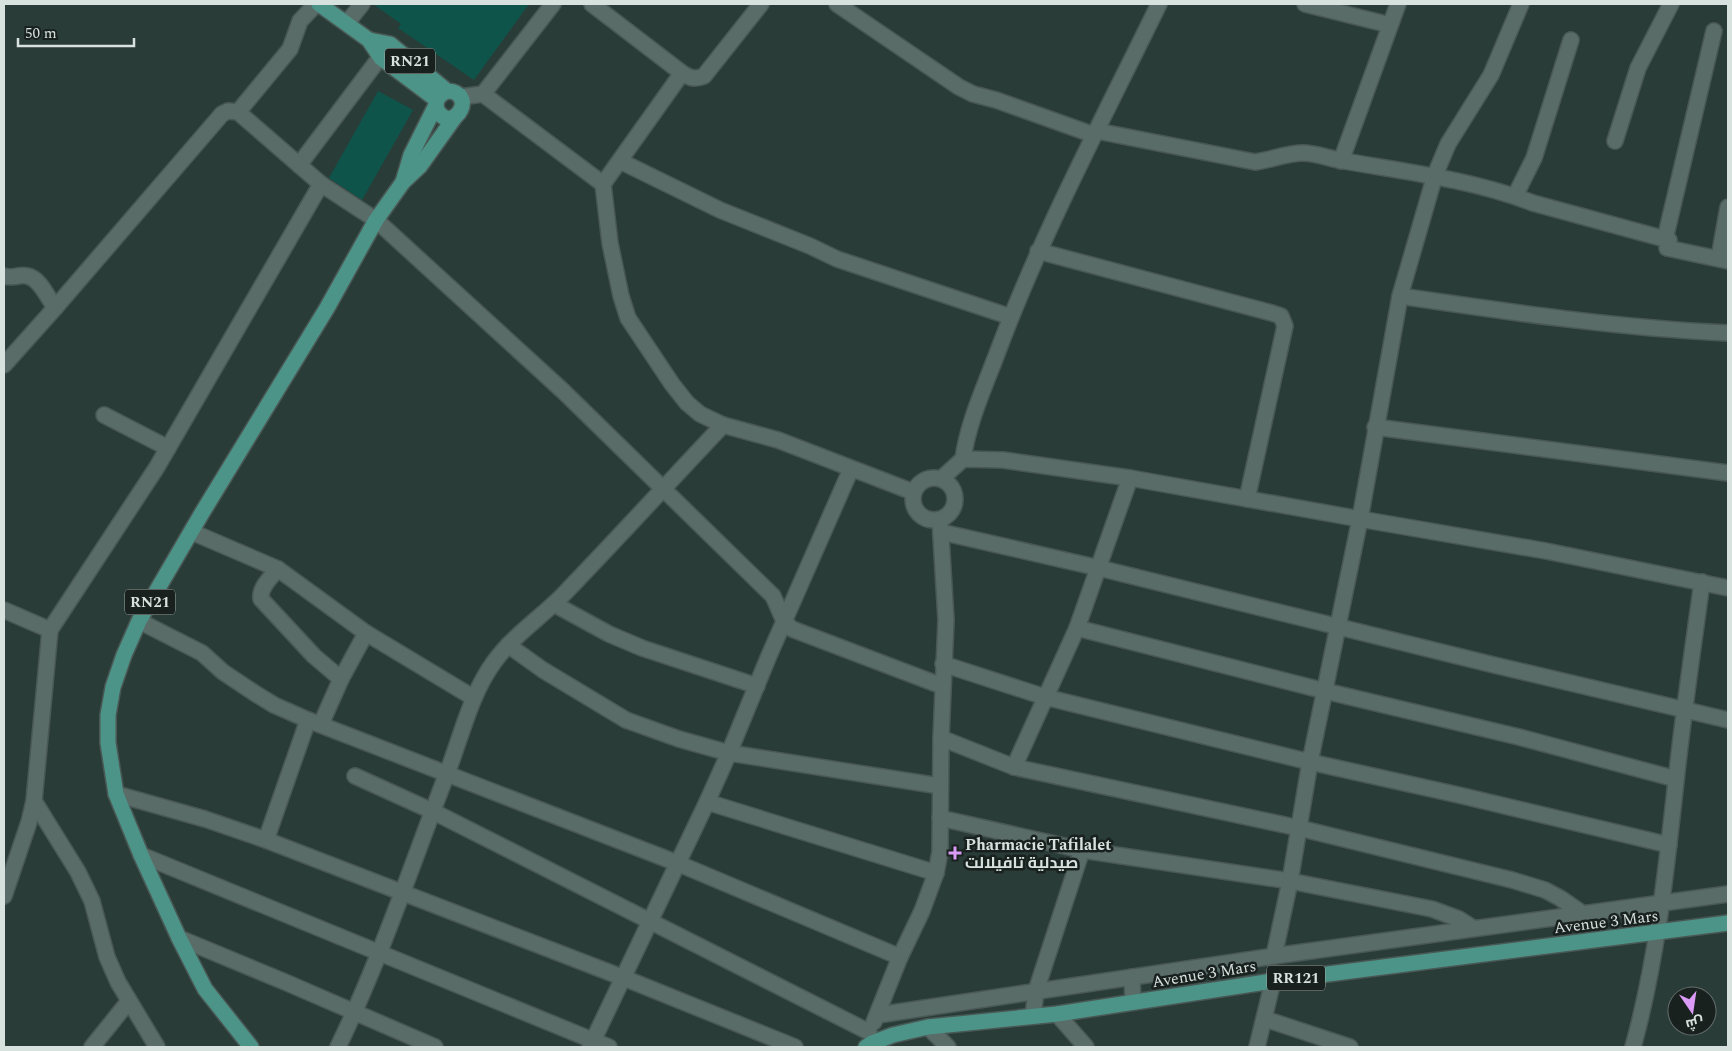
<svg xmlns="http://www.w3.org/2000/svg" width="1732" height="1051" font-family="Spectral,Cairo,serif">
<rect width="100%" height="100%" fill="#2a3c38"/>
<g fill="#0e544a">
<path d="M 373,4 L 529,4 L 474,80 L 398,28 L 401,24 Z"/>
<path d="M 378,91 L 413,110 L 362,200 L 329,178 Z"/>
</g>
<g fill="none" stroke-linecap="round" stroke-linejoin="round">
<g stroke="#495855" stroke-width="18">
<g id="minor">
<path d="M 592,4 L 682,73 C 690,78 695,80 704,76 L 761,4"/>
<path d="M 837,4 L 959,87 L 973,94 L 996,100 L 1094,135"/>
<path d="M 1305,4 L 1390,25"/>
<path d="M 347,23 L 362,4"/>
<path d="M 483,94 L 553,4"/>
<path d="M 460,97 L 483,94 L 603,184 L 610,243 L 621,296 L 628,318 L 672,384 L 687,403 L 700,414 L 723,425 L 778,440 L 913,492"/>
<path d="M 238,112 L 290,49 L 300,21 L 316,4"/>
<path d="M 1097,131 L 1255,162 C 1271,160 1287,153 1303,153 C 1317,153 1330,159 1344,161 C 1408,172 1473,180 1533,203 L 1665,239 L 1669,240 L 1667,248 L 1728,261"/>
<path d="M 1615,141 L 1638,68 L 1671,4"/>
<path d="M 620,161 L 720,210 L 810,246 L 837,259 L 1011,317"/>
<path d="M 1341,161 L 1398,4"/>
<path d="M 299,165 L 387,48"/>
<path d="M 603,184 L 682,73"/>
<path d="M 1515,196 L 1534,158 L 1571,40"/>
<path d="M 1665,239 L 1714,31"/>
<path d="M 1038,251 L 1272,313 L 1281,316 L 1285,326 L 1247,499"/>
<path d="M 1719,258 L 1728,207"/>
<path d="M 4,276 C 12,279 19,274 27,276 C 40,278 48,298 55,308"/>
<path d="M 1400,296 C 1509,312 1618,328 1728,333"/>
<path d="M 4,365 L 55,308 L 222,114 L 228,111 L 238,112 L 321,184 L 376,220 L 563,391 L 773,596 L 784,621 L 792,629 L 942,686"/>
<path d="M 104,415 L 168,448"/>
<path d="M 1375,427 L 1728,473"/>
<path d="M 963,459 C 968,422 985,386 998,351 C 1043,231 1103,119 1159,4"/>
<circle cx="934" cy="499" r="21"/>
<path d="M 941,479 L 963,459 L 1003,460 L 1130,478 L 1360,519 L 1546,551 L 1728,588"/>
<path d="M 192,532 L 278,569 L 366,633 L 474,698"/>
<path d="M 941,532 L 1099,568 L 1494,665 L 1728,720"/>
<path d="M 278,569 C 271,577 259,588 261,599 L 314,656 L 341,679"/>
<path d="M 554,604 L 609,634 L 642,648 L 757,686"/>
<path d="M 4,610 L 50,630"/>
<path d="M 139,621 L 202,653 L 223,672 L 256,694 L 274,705 L 308,720 L 677,863 L 900,957"/>
<path d="M 1077,628 L 1325,691 L 1519,737 L 1676,779"/>
<path d="M 508,645 L 543,670 L 626,720 L 679,739 L 729,753 L 940,786"/>
<path d="M 943,664 L 1045,697 L 1310,762 L 1463,796 L 1669,845"/>
<path d="M 321,724 L 341,679 L 366,633"/>
<path d="M 941,738 L 1014,767 L 1299,828 L 1512,880 L 1545,890 L 1560,898 L 1583,914"/>
<path d="M 1014,767 L 1077,628 L 1130,478"/>
<path d="M 355,776 L 432,811 L 869,1032"/>
<path d="M 116,794 L 205,819 L 266,840 L 624,978 L 795,1047"/>
<path d="M 34,801 L 78,872 L 92,901 L 107,957 L 118,982 L 157,1047"/>
<path d="M 707,802 L 936,873"/>
<path d="M 940,818 L 1082,850 L 1290,881 L 1432,909 L 1459,919 L 1473,928"/>
<path d="M 266,840 L 308,720"/>
<path d="M 141,855 L 609,1047"/>
<path d="M 4,896 L 29,822 L 34,801 L 50,630 L 157,467 L 321,184"/>
<path d="M 179,938 L 285,982 L 435,1047"/>
<path d="M 1274,956 L 1290,881 L 1310,762 L 1360,519 L 1400,296 L 1435,175 L 1448,144 L 1491,75 L 1521,4"/>
<path d="M 1132,977 L 1133,1002"/>
<path d="M 1057,1014 L 1086,1047"/>
<path d="M 878,1015 L 1274,956 L 1728,894"/>
<path d="M 1033,1016 L 1036,991 L 1082,850"/>
<path d="M 1265,1019 L 1350,1047"/>
<path d="M 874,1022 L 900,957 L 922,911 L 936,873 L 940,852 L 941,738 L 946,620 L 940,520"/>
<path d="M 928,1027 L 948,1047"/>
<path d="M 92,1047 L 129,1001"/>
<path d="M 338,1047 C 380,960 411,867 446,776 C 461,738 470,695 494,662 C 513,636 540,618 562,596 C 616,540 669,482 723,425"/>
<path d="M 590,1047 L 707,802 L 729,753 L 768,658 L 851,469"/>
<path d="M 1257,1047 L 1273,981"/>
<path d="M 1633,1047 C 1657,960 1666,871 1676,781 C 1683,715 1693,648 1702,582"/>
</g>
</g>
<g stroke="#495855" stroke-width="18">
<g id="major">
<path d="M 319,4 L 369,40 L 381,58 L 437,100"/>
<path d="M 369,40 L 390,44 L 447,91 C 478,92 455,133 439,113 C 432,104 438,95 447,91"/>
<path d="M 403,182 L 411,155 L 436,105"/>
<path d="M 251,1047 L 205,989 L 179,938 L 141,855 L 116,794 L 108,743 L 108,715 L 113,687 L 124,655 L 139,621 L 202,513 L 327,308 L 376,220 L 403,182 L 420,166 L 455,117"/>
<path d="M 866,1047 L 872,1043 L 893,1035 L 928,1027 L 1057,1014 L 1273,981 L 1728,923"/>
</g>
</g>
<use href="#minor" stroke="#5a6c68" stroke-width="15"/>
<use href="#major" stroke="#4d9488" stroke-width="15"/>
</g>
<path fill="#da9af6" stroke="#19211f" stroke-width="2" d="M952.5 845.5h5v5h5v5h-5v5h-5v-5h-5v-5h5z"/>
<g text-anchor="middle" stroke-width="5" stroke-linejoin="round" paint-order="stroke">
<g fill="#19211f" stroke="#9ea8a5" stroke-width="1">
<rect x="385" y="48.5" width="50" height="25" rx="4"/>
<rect x="125" y="589.5" width="50" height="25" rx="4"/>
<rect x="1267" y="965.5" width="58" height="25" rx="4"/>
</g>
<g font-size="15" font-weight="bold" fill="#d7e2df">
<text x="410" y="66">RN21</text>
<text x="150" y="607">RN21</text>
<text x="1296" y="983">RR121</text>
</g>
<g font-size="16" font-weight="bold" fill="#d7e2df" stroke="#19211f" text-anchor="start">
<text x="965" y="850">Pharmacie Tafilalet<tspan x="965" dy="18">صيدلية تافيلالت</tspan></text>
</g>
<g font-size="16" fill="#d7e2df" stroke="#19211f">
<text transform="translate(1606 921) rotate(-7)" y="6">Avenue 3 Mars</text>
<text transform="translate(1204 973) rotate(-9)" y="6">Avenue 3 Mars</text>
</g>
</g>
<rect width="1732" height="1051" fill="none" stroke="#d7e2df" stroke-width="10"/>
<g transform="translate(1692 1011) rotate(167)"><circle r="24" fill="#19211f" stroke="#656e6c"/>
<path d="M0-4L9 19L0 12L-9 19Z" fill="#da9af6"/>
<text y="-8" font-size="14" font-weight="bold" text-anchor="middle" fill="#d7e2df">ش</text>
</g>
<path d="M18 38v8h116v-8" fill="none" stroke="#d7e2df" stroke-width="2.5"/>
<text x="25" y="38" font-size="15" fill="#d7e2df" stroke="#19211f" stroke-width="4" paint-order="stroke">50 m</text>
</svg>
